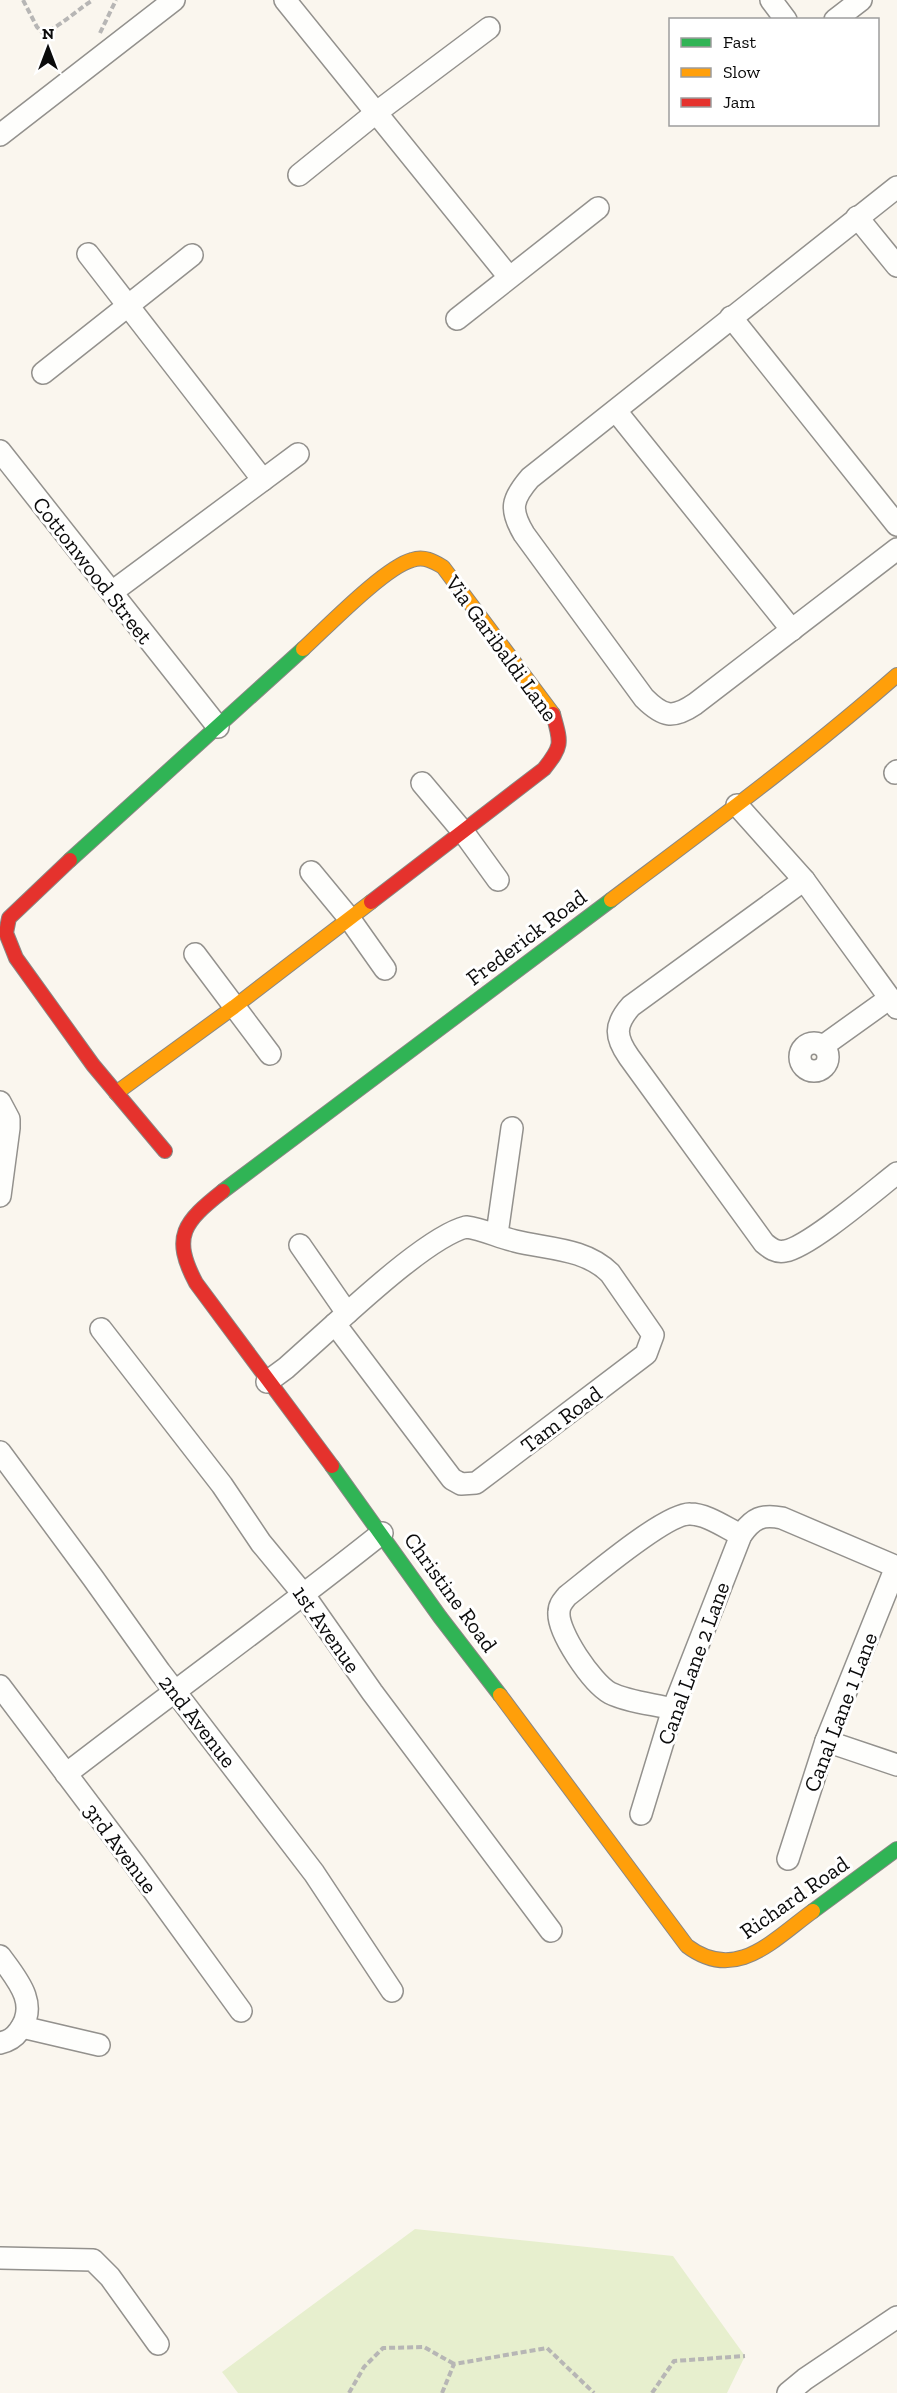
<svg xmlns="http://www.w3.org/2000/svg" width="897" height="2393" font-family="'Zilla Slab',serif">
<rect width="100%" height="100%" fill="#faf6ee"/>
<path fill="#e7efce" d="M 415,2229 L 673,2256 L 745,2356 L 727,2393 L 238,2393 L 222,2372 Z"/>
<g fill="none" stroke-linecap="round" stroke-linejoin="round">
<g stroke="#93918d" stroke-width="24">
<g id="street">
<path d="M 285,0 L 509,277"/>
<path d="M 771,0 L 786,20"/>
<path d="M 835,20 L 861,0"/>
<path d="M 0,135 L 174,0"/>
<path d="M 299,175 L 377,112 L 489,28"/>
<path d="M 897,187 L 530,478 C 512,499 509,509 524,534 L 644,698 C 663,717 673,719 695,704 L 897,549"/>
<path d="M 857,217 L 897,266"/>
<path d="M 88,254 L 263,480"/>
<path d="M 731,317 L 897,525"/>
<path d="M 457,319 L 598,208"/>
<path d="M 43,373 L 192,255"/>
<path d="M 616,411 L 792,630"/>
<path d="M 0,451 L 218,727"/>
<path d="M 112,592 L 298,454"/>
<path d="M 895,773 L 897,771"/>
<path d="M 422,783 L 464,833 L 498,880"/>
<path d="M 737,805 L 804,880 L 897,1008"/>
<path d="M 311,872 L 349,918 L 385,969"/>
<path d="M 804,880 L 631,1006 C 614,1025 615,1037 629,1057 L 764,1243 C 770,1248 776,1253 785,1251 C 809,1247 874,1191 897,1173"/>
<path d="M 195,954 L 270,1054"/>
<circle cx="814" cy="1057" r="14"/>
<path d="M 823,1046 L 890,998"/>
<path d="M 0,1102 L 9,1119 L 9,1128 L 0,1196"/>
<path d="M 466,1227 C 483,1229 498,1237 515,1241 C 547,1249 585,1248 610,1273 L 653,1335 L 646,1354 L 476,1483 L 461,1484 L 452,1479 L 335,1324 C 364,1298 431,1236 466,1227 Z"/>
<path d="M 497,1234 L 512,1128"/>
<path d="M 300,1245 L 347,1313"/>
<path d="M 101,1329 L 222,1485 L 261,1543 L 304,1595 L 372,1692 L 551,1931"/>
<path d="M 267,1382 L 286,1368 L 335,1324"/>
<path d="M 0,1452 L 93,1578 L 160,1672 L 314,1873 L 392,1991"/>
<path d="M 0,1686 L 135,1865 L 241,2011"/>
<path d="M 673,1709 C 653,1704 628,1702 610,1693 C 592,1683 557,1632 559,1612 C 559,1605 563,1601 567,1596 C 589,1579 666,1513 690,1514 C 707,1514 726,1528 741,1535"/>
<path d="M 826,1741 L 897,1765"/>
<path d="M 66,1774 C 171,1693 278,1616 382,1533"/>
<path d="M 641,1814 L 673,1709 L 741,1535 C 753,1518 762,1514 782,1518 L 897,1567"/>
<path d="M 788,1859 L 826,1741 L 896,1567"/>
<path d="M 0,1956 C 16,1978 40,2004 19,2031 C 14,2038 9,2041 0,2043"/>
<path d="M 22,2027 L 99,2045"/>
<path d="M 0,2258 L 93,2260 L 110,2277 L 158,2344"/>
<path d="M 788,2393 L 805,2379 L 897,2317"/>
</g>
</g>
<g stroke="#898784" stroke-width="16">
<g id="fast">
<path d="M 70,860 L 303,649"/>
<path d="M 223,1191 L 611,900"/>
<path d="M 332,1466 L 440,1617 L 500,1695"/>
<path d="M 813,1911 L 897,1849"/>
</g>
</g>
<g stroke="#898784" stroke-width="16">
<g id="slow">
<path d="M 303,649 C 326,628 385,567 412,560 C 424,556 433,561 443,567 L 553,714"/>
<path d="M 611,900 C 708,827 806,755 897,675"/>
<path d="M 116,1093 L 234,1007 L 371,902"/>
<path d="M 500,1695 L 687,1946 C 736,1983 773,1940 813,1911"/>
</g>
</g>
<g stroke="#898784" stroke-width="16">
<g id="jam">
<path d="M 70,860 L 9,918 L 6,933 L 16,958 L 93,1065 L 165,1151"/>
<path d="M 371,902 L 544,769 C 563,745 561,743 553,714"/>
<path d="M 223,1191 C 184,1222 171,1236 196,1283 L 332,1466"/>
</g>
</g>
<g stroke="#b7b6b5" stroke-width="4" stroke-dasharray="6 3" stroke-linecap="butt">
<path d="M 23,0 L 37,27 L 43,33 C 54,31 81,7 93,0"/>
<path d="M 100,33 L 116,0"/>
<path d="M 349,2393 L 364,2367 L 383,2348 L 424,2347 L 454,2364"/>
<path d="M 442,2393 L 454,2364 L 547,2348 L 594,2393"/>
<path d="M 652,2393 L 674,2361 L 745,2356"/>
</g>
<use href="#street" stroke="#fefefc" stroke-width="21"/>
<use href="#fast" stroke="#30b455" stroke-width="14"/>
<use href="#slow" stroke="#ff9f0a" stroke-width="14"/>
<use href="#jam" stroke="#e5322d" stroke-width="14"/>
</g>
<g text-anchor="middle" stroke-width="6" stroke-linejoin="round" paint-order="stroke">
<g font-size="22" fill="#0b0b0b" stroke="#fff">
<text transform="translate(93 570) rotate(52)" y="8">Cottonwood Street</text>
<text transform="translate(502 648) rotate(54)" y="8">Via Garibaldi Lane</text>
<text transform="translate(526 937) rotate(-37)" y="8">Frederick Road</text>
<text transform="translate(561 1419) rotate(-37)" y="8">Tam Road</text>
<text transform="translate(451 1592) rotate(54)" y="8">Christine Road</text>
<text transform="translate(327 1629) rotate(55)" y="8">1st Avenue</text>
<text transform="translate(693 1663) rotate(-70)" y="8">Canal Lane 2 Lane</text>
<text transform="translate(840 1712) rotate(-69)" y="8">Canal Lane 1 Lane</text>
<text transform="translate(198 1721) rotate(52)" y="8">2nd Avenue</text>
<text transform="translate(121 1848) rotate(53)" y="8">3rd Avenue</text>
<text transform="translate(794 1897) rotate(-35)" y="8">Richard Road</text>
</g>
</g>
<rect x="669" y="18" width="210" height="108" fill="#ffffff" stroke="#9d9d9d" stroke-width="1.5"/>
<rect x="681" y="38" width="30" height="9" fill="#30b455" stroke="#9d9d9d" stroke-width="1.5"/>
<text x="723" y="48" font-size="18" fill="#0b0b0b">Fast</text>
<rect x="681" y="68" width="30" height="9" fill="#ff9f0a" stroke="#9d9d9d" stroke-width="1.5"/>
<text x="723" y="78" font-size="18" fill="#0b0b0b">Slow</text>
<rect x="681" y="98" width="30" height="9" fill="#e5322d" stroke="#9d9d9d" stroke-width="1.5"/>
<text x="723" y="108" font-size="18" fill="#0b0b0b">Jam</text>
<g transform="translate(48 48)" stroke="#ffffff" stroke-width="4.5" paint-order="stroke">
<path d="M0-4.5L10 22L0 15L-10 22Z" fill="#0b0b0b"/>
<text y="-9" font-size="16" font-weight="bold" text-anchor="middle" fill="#0b0b0b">N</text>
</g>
</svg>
